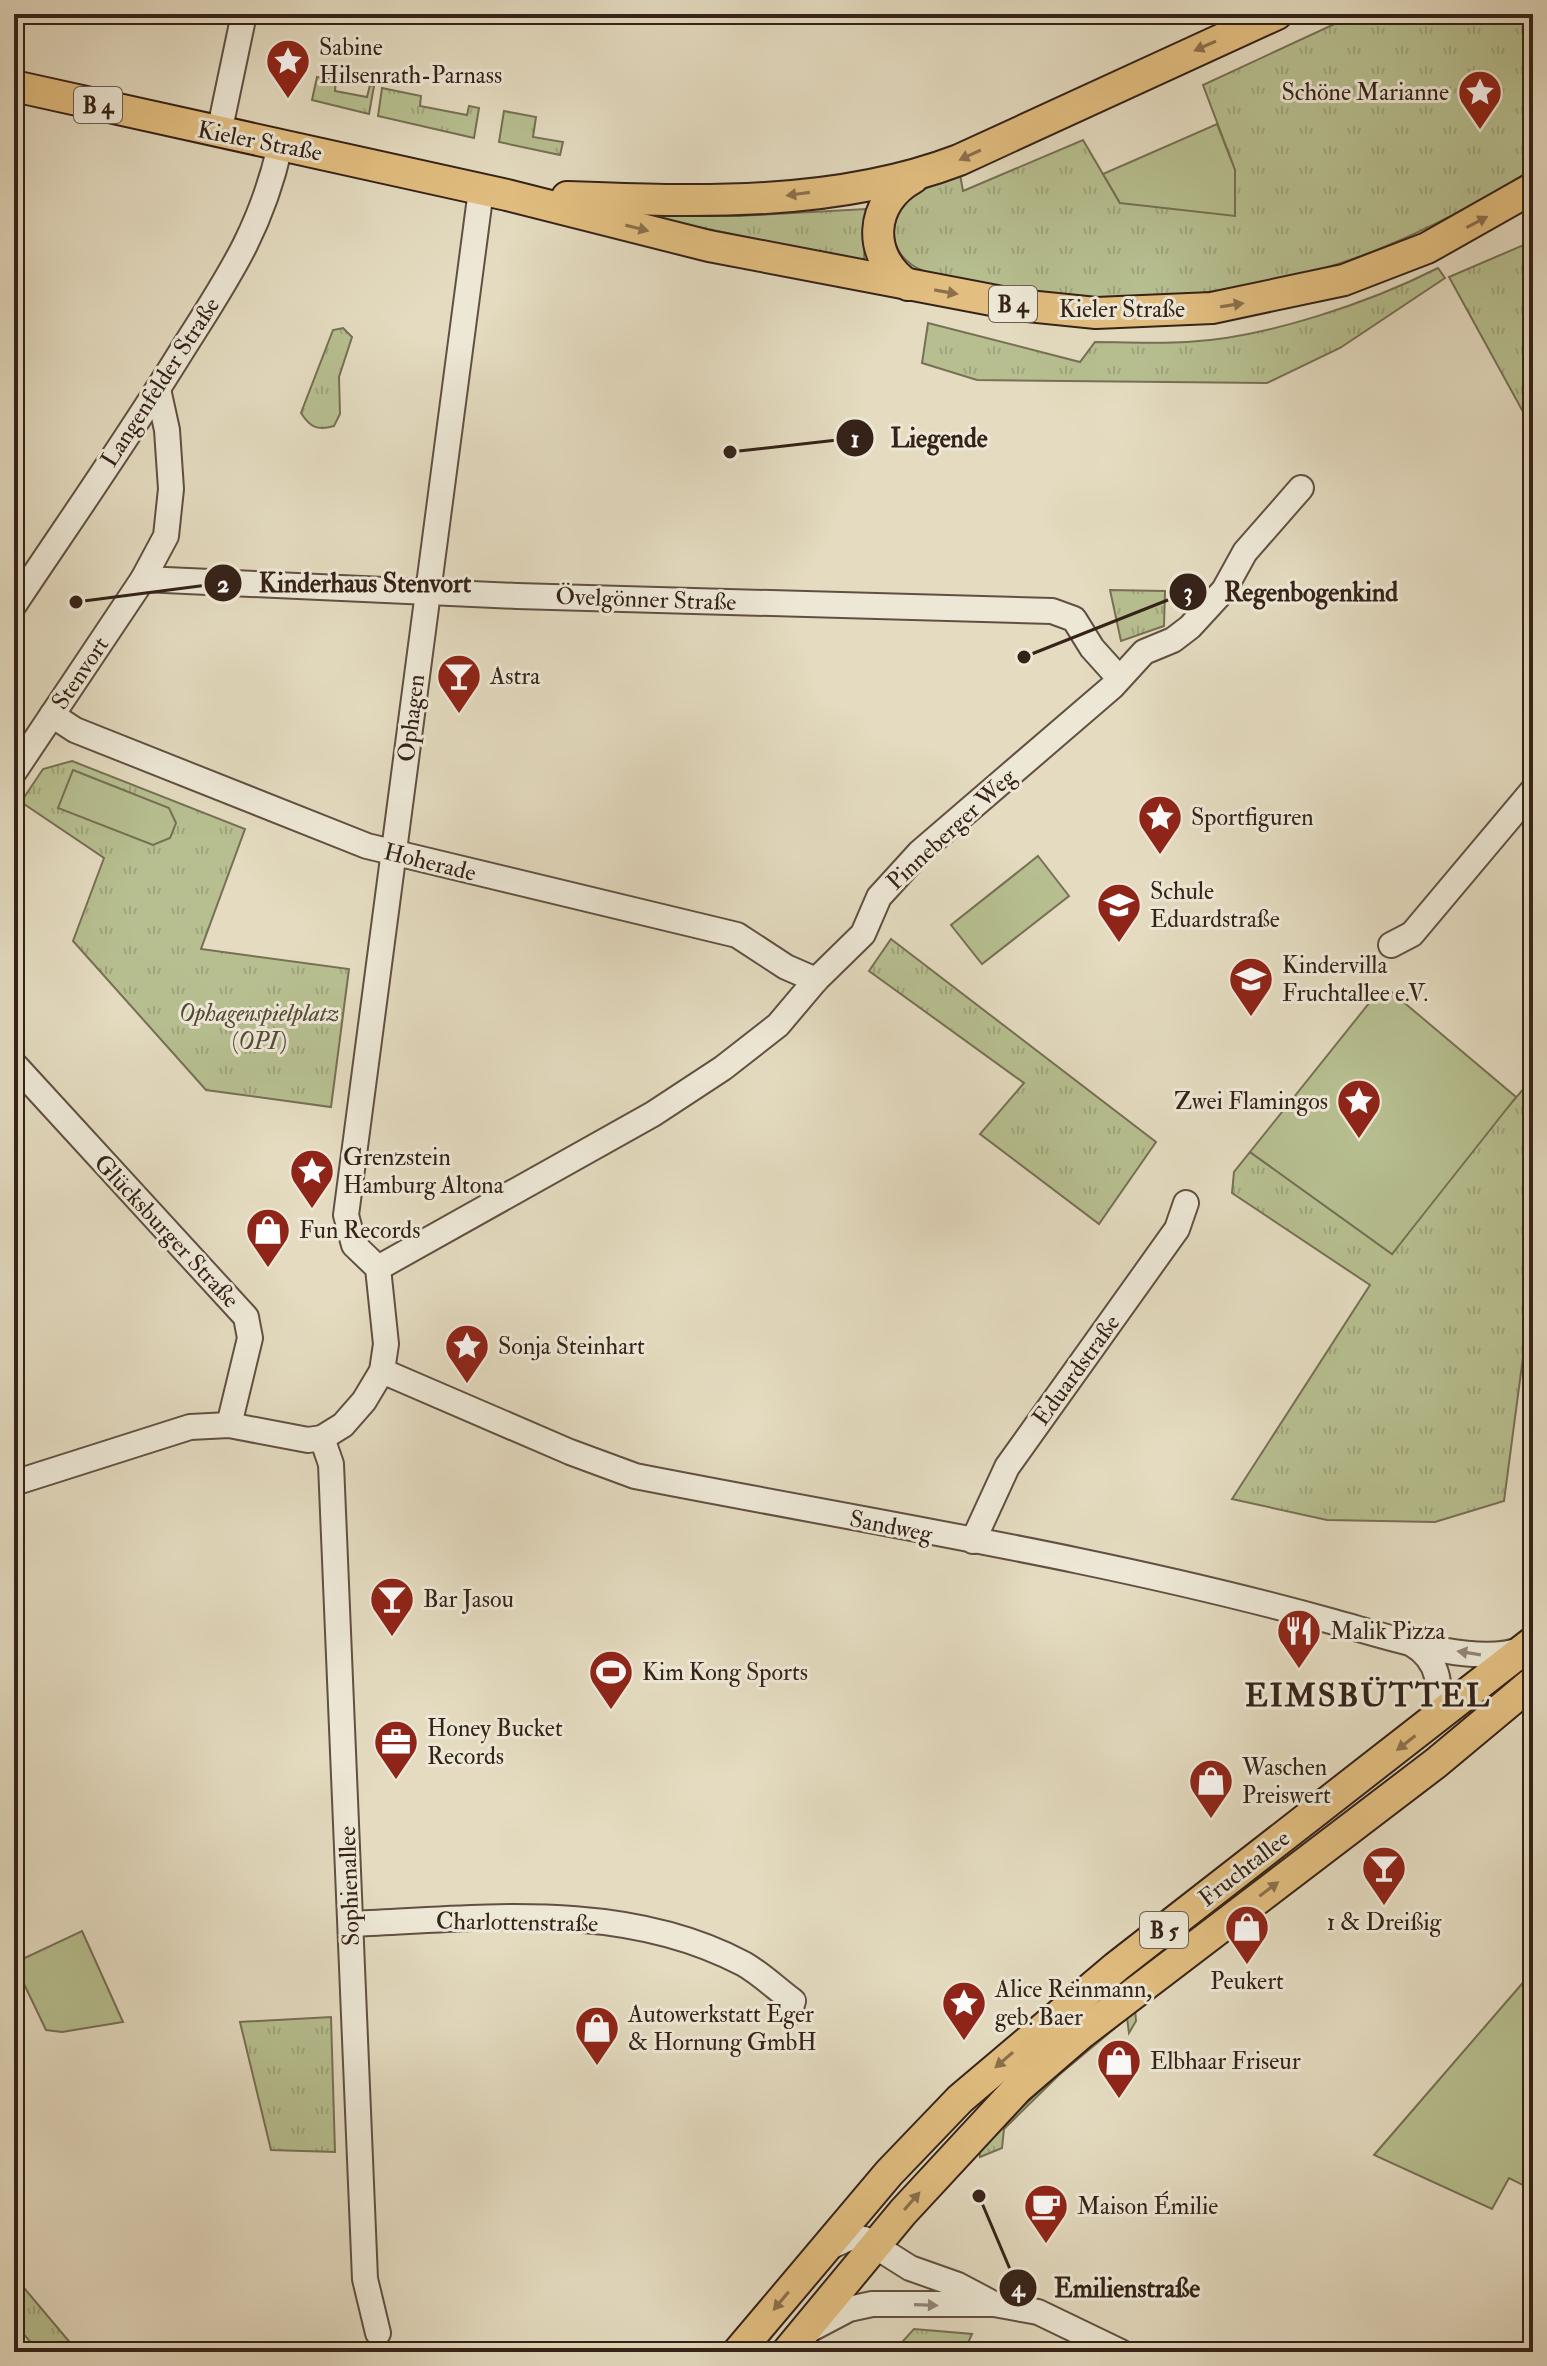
<svg xmlns="http://www.w3.org/2000/svg" width="1547" height="2366" font-family="'IM FELL Double Pica',serif">
<defs>
<pattern id="grass-tufts" width="24" height="20" patternUnits="userSpaceOnUse" patternTransform="scale(2)"><rect width="24" height="20" fill="#b7bf90"/><path d="M3 7l-1-3M5 7V3M7 7l1-3M15 17l-1-3M17 17v-4M19 17l1-3" fill="none" stroke="#9ea47b"/></pattern>
</defs>
<rect width="100%" height="100%" fill="#e4dbc0"/>
<filter id="stains"><feTurbulence type="fractalNoise" baseFrequency=".0025" numOctaves="4"/><feColorMatrix values="0 0 0 0 .2 0 0 0 0 .09 0 0 0 0 .02 0 0 0 .5 -.17"/></filter>
<radialGradient id="worn" r=".72"><stop offset=".6" stop-color="#630" stop-opacity="0"/><stop offset="1" stop-color="#630" stop-opacity=".3"/></radialGradient>
<g fill="url(#grass-tufts)" stroke="#767054" stroke-width="2">
<path d="M 1356,14 L 1533,14 L 1533,169 C 1436,229 1333,278 1218,291 C 1181,295 1141,300 1103,299 C 1071,299 934,282 912,265 C 902,258 895,247 894,235 C 890,196 932,186 960,174 L 963,191 L 1083,140 L 1120,203 L 1235,170 L 1203,85 Z"/>
<path d="M 317,77 L 336,80 L 335,91 L 367,97 L 370,85 L 374,86 L 369,114 L 312,100 Z"/>
<path d="M 382,88 L 421,96 L 420,106 L 467,115 L 469,106 L 479,108 L 474,138 L 378,116 Z"/>
<path d="M 504,111 L 536,117 L 533,137 L 563,142 L 560,155 L 499,142 Z"/>
<path d="M 866,209 L 864,261 L 648,217 L 645,212 L 739,216 Z"/>
<path d="M 1533,241 L 1533,430 L 1449,277 Z"/>
<path d="M 1438,268 L 1445,278 L 1340,348 L 1267,383 L 977,380 L 922,363 L 928,323 L 1080,362 L 1095,342 C 1126,342 1157,344 1187,342 C 1265,338 1369,303 1438,268 Z"/>
<path d="M 343,328 L 352,337 L 339,377 L 340,414 L 334,426 C 317,431 310,427 301,413 L 333,330 Z"/>
<path d="M 1110,590 L 1165,591 L 1164,626 L 1121,641 Z"/>
<path d="M 72,761 L 245,829 L 201,949 L 349,969 L 331,1107 L 206,1090 L 73,941 L 104,858 L 21,802 L 43,769 Z"/>
<path d="M 891,939 L 1156,1142 L 1099,1224 L 980,1134 L 1024,1083 L 869,971 Z"/>
<path d="M 1533,1078 L 1533,1358 L 1523,1357 L 1504,1501 L 1435,1522 L 1327,1520 L 1232,1499 L 1370,1285 L 1232,1193 L 1234,1172 L 1250,1152 L 1392,1254 L 1481,1138 Z"/>
<path d="M 1135,2009 L 1136,2021 L 1129,2033 L 1127,2018 L 1059,2075 L 1004,2129 L 1002,2148 L 980,2157 L 979,2150 L 1057,2073 Z"/>
<path d="M 331,2017 L 335,2152 L 271,2150 L 240,2022 Z"/>
<path d="M 14,2276 L 78,2352 L 39,2352 L 14,2323 Z"/>
<path d="M 914,2329 L 972,2334 L 964,2352 L 893,2352 Z"/>
</g>
<g fill="#b7bf90" stroke="#767054" stroke-width="2">
<path d="M 1217,124 L 1235,170 L 1235,216 L 1120,203 L 1103,174 Z"/>
<path d="M 73,770 L 169,808 L 176,823 L 170,838 L 153,845 L 58,808 Z"/>
<path d="M 1038,856 L 1069,896 L 982,964 L 951,925 Z"/>
<path d="M 1388,989 L 1516,1097 L 1392,1254 L 1250,1152 L 1378,992 Z"/>
<path d="M 82,1931 L 123,2022 L 62,2032 L 46,2030 L 14,1963 Z"/>
<path d="M 1533,1971 L 1533,2190 L 1509,2178 L 1492,2209 L 1374,2155 Z"/>
</g>
<g fill="none" stroke-linecap="round" stroke-linejoin="round">
<g stroke="#615042" stroke-width="28">
<g id="minor">
<path d="M 219,133 L 244,14"/>
<path d="M 143,579 L 517,596 L 1052,611 L 1074,619 L 1092,648 L 1119,678"/>
<path d="M 14,605 C 70,521 128,438 181,352 C 227,279 261,231 280,146"/>
<path d="M 52,715 L 75,730 L 367,846 L 737,935 L 786,967 L 816,980"/>
<path d="M 14,772 L 143,579 L 166,536 L 171,489 L 167,430 L 158,389"/>
<path d="M 1391,945 L 1412,934 L 1533,790"/>
<path d="M 14,1064 L 246,1317 L 250,1338 L 229,1425"/>
<path d="M 378,1268 L 653,1114 L 723,1068 L 778,1025 L 816,980 L 863,934 L 879,897 L 920,852 L 1112,687 L 1144,652 L 1173,640 L 1190,627 L 1224,590 L 1245,552 L 1301,488"/>
<path d="M 382,1371 L 570,1452 L 635,1476 C 869,1522 1105,1558 1334,1622 C 1382,1635 1476,1668 1522,1649"/>
<path d="M 322,1438 L 331,1464 L 365,2279 L 378,2333"/>
<path d="M 14,1483 L 190,1427 L 229,1425 L 308,1440 L 322,1438 L 343,1425 L 364,1401 L 382,1371 L 386,1344 L 378,1268 L 354,1245 L 346,1215 L 481,190"/>
<path d="M 973,1541 L 1007,1467 L 1177,1229 L 1186,1203"/>
<path d="M 1412,1644 C 1441,1661 1442,1689 1435,1720"/>
<path d="M 351,1924 C 481,1918 624,1900 744,1964 C 761,1974 777,1989 793,2001 L 789,2014"/>
<path d="M 825,2249 L 849,2238 L 864,2239 L 910,2268 L 958,2285 L 990,2302"/>
<path d="M 811,2329 L 849,2309 L 872,2304 L 994,2304 L 1038,2312 L 1121,2352"/>
</g>
</g>
<g stroke="#352218" stroke-width="34">
<g id="major">
<path d="M 14,86 L 507,195 L 709,246 L 1018,305 L 1096,313 L 1212,308 L 1344,280 L 1427,248 L 1533,188"/>
<path d="M 567,197 C 697,202 836,207 959,160 L 1277,14"/>
<path d="M 908,285 C 866,257 869,202 913,178"/>
<path d="M 738,2352 L 889,2173 L 960,2099 L 1116,1967 L 1533,1642"/>
<path d="M 787,2352 L 903,2212 L 1017,2089 L 1082,2033 L 1436,1763 L 1533,1682"/>
</g>
</g>
<use href="#minor" stroke="#ede8d6" stroke-width="24"/>
<use href="#major" stroke="#e2be80" stroke-width="30"/>
</g>
<defs><path id="oneway-solid" d="M-6-.8H1V-3.2L6.5 0L1 3.2V.8H-6Z" transform="scale(2)"/></defs>
<g fill="#8c704c">
<use href="#oneway-solid" transform="translate(1205 46) rotate(156)"/>
<use href="#oneway-solid" transform="translate(970 155) rotate(155)"/>
<use href="#oneway-solid" transform="translate(798 194) rotate(172)"/>
<use href="#oneway-solid" transform="translate(1477 222) rotate(-28)"/>
<use href="#oneway-solid" transform="translate(637 228) rotate(14)"/>
<use href="#oneway-solid" transform="translate(946 292) rotate(10)"/>
<use href="#oneway-solid" transform="translate(1232 305) rotate(-9)"/>
<use href="#oneway-solid" transform="translate(1406 1743) rotate(142)"/>
<use href="#oneway-solid" transform="translate(1269 1889) rotate(-37)"/>
<use href="#oneway-solid" transform="translate(1004 2060) rotate(139)"/>
<use href="#oneway-solid" transform="translate(912 2201) rotate(-49)"/>
<use href="#oneway-solid" transform="translate(781 2301) rotate(130)"/>
</g>
<g fill="#918577">
<use href="#oneway-solid" transform="translate(1469 1653) rotate(-171)"/>
<use href="#oneway-solid" transform="translate(926 2305) rotate(2)"/>
</g>
<defs>
<g id="sight-pin" transform="scale(2.3)"><path d="M0 17L-7.5 6A9.5 9.5 0 1 1 7.5 6Z" fill="#8f2418" stroke="#ede8d6"/><path d="M0-6L1.8-2.2L6-1.7L2.9 1.2L3.7 5.4L0 3.3L-3.7 5.4L-2.9 1.2L-6-1.7L-1.8-2.2Z" fill="#fff"/></g>
<g id="bar-pin" transform="scale(2.3)"><path d="M0 17L-7.5 6A9.5 9.5 0 1 1 7.5 6Z" fill="#8f2418" stroke="#ede8d6"/><path d="M-6-5H6L.8 .8V4.5H3.5V6h-7V4.5H-.8V.8Z" fill="#fff"/></g>
<g id="school-pin" transform="scale(2.3)"><path d="M0 17L-7.5 6A9.5 9.5 0 1 1 7.5 6Z" fill="#8f2418" stroke="#ede8d6"/><path d="M0-5L7-2L0 1L-7-2ZM-4 1L0 2.5L4 1V4Q0 6-4 4Z" fill="#fff"/></g>
<g id="shop-pin" transform="scale(2.3)"><path d="M0 17L-7.5 6A9.5 9.5 0 1 1 7.5 6Z" fill="#8f2418" stroke="#ede8d6"/><path d="M-5-2.5h2.3a2.7 3.5 0 0 1 5.4 0H5L5.5 6h-11ZM-1.5-2.5h3a1.5 2.3 0 0 0-3 0Z" fill="#fff"/></g>
<g id="restaurant-pin" transform="scale(2.3)"><path d="M0 17L-7.5 6A9.5 9.5 0 1 1 7.5 6Z" fill="#8f2418" stroke="#ede8d6"/><path d="M-5-6h1v4h1v-4h1v4h1v-4h1v5L-1.5 .5V6h-2V.5L-5-1ZM5-6V6H3V1.5H1.5Q1.5-4 5-6Z" fill="#fff"/></g>
<g id="stadium-pin" transform="scale(2.3)"><path d="M0 17L-7.5 6A9.5 9.5 0 1 1 7.5 6Z" fill="#8f2418" stroke="#ede8d6"/><path d="M0-5a6.5 5 0 1 0 0 10a6.5 5 0 1 0 0-10ZM-3.5-1.8h7v3.6h-7Z" fill="#fff"/></g>
<g id="office-pin" transform="scale(2.3)"><path d="M0 17L-7.5 6A9.5 9.5 0 1 1 7.5 6Z" fill="#8f2418" stroke="#ede8d6"/><path d="M-6-3h4V-5.5h4V-3h4V5H-6ZM-1-4.5V-3h2v-1.5ZM-6 0V1H6V0Z" fill="#fff"/></g>
<g id="cafe-pin" transform="scale(2.3)"><path d="M0 17L-7.5 6A9.5 9.5 0 1 1 7.5 6Z" fill="#8f2418" stroke="#ede8d6"/><path d="M-5.5-4.5H6V0H3Q3 3.5 0 3.5H-2.5Q-5.5 3.5-5.5 0ZM3-3.2v2h1.7v-2ZM-6 4.5H4V6H-6Z" fill="#fff"/></g>
</defs>
<g fill-rule="evenodd">
<use href="#sight-pin" x="288" y="61"/>
<use href="#sight-pin" x="1480" y="92"/>
<use href="#bar-pin" x="459" y="676"/>
<use href="#sight-pin" x="1160" y="817"/>
<use href="#school-pin" x="1119" y="905"/>
<use href="#school-pin" x="1251" y="979"/>
<use href="#sight-pin" x="1359" y="1101"/>
<use href="#sight-pin" x="312" y="1171"/>
<use href="#shop-pin" x="268" y="1230"/>
<use href="#sight-pin" x="467" y="1346"/>
<use href="#bar-pin" x="392" y="1599"/>
<use href="#restaurant-pin" x="1299" y="1631"/>
<use href="#stadium-pin" x="611" y="1672"/>
<use href="#office-pin" x="396" y="1742"/>
<use href="#shop-pin" x="1211" y="1781"/>
<use href="#bar-pin" x="1384" y="1868"/>
<use href="#shop-pin" x="1247" y="1927"/>
<use href="#sight-pin" x="964" y="2003"/>
<use href="#shop-pin" x="597" y="2028"/>
<use href="#shop-pin" x="1119" y="2061"/>
<use href="#cafe-pin" x="1046" y="2206"/>
</g>
<g text-anchor="middle" stroke-width="6" stroke-linejoin="round" paint-order="stroke">
<g fill="#ede8d6" stroke="#6c5d51" stroke-width="2">
<rect x="74" y="87" width="48" height="36" rx="6"/>
<rect x="989" y="286" width="48" height="36" rx="6"/>
<rect x="1140" y="1912" width="48" height="36" rx="6"/>
</g>
<g font-size="22" font-weight="bold" fill="#352218">
<text x="98" y="113">B 4</text>
<text x="1013" y="312">B 4</text>
<text x="1164" y="1938">B 5</text>
</g>
<g font-size="24" fill="#352218" stroke="#ede8d6" text-anchor="start">
<text x="319" y="55">Sabine<tspan x="319" dy="28">Hilsenrath-Parnass</tspan></text>
<text x="1449" y="100" text-anchor="end">Schöne Marianne</text>
<text x="490" y="684">Astra</text>
<text x="1191" y="825">Sportfiguren</text>
<text x="1150" y="899">Schule<tspan x="1150" dy="28">Eduardstraße</tspan></text>
<text x="1282" y="973">Kindervilla<tspan x="1282" dy="28">Fruchtallee e.V.</tspan></text>
<text x="1328" y="1109" text-anchor="end">Zwei Flamingos</text>
<text x="343" y="1165">Grenzstein<tspan x="343" dy="28">Hamburg Altona</tspan></text>
<text x="299" y="1238">Fun Records</text>
<text x="498" y="1354">Sonja Steinhart</text>
<text x="423" y="1607">Bar Jasou</text>
<text x="1330" y="1639">Malik Pizza</text>
<text x="642" y="1680">Kim Kong Sports</text>
<text x="427" y="1736">Honey Bucket<tspan x="427" dy="28">Records</tspan></text>
<text x="1242" y="1775">Waschen<tspan x="1242" dy="28">Preiswert</tspan></text>
<text x="1384" y="1930" text-anchor="middle">1 &amp; Dreißig</text>
<text x="1247" y="1989" text-anchor="middle">Peukert</text>
<text x="995" y="1997">Alice Reinmann,<tspan x="995" dy="28">geb. Baer</tspan></text>
<text x="628" y="2022">Autowerkstatt Eger<tspan x="628" dy="28">&amp; Hornung GmbH</tspan></text>
<text x="1150" y="2069">Elbhaar Friseur</text>
<text x="1077" y="2214">Maison Émilie</text>
</g>
<g font-size="24" fill="#352218" stroke="#ede8d6">
<text transform="translate(260 141) rotate(11)" y="8">Kieler Straße</text>
<text x="1122" y="317">Kieler Straße</text>
<text transform="translate(160 382) rotate(-57)" y="8">Langenfelder Straße</text>
<text transform="translate(646 599) rotate(2)" y="8">Övelgönner Straße</text>
<text transform="translate(80 673) rotate(-56)" y="8">Stenvort</text>
<text transform="translate(411 718) rotate(-83)" y="8">Ophagen</text>
<text transform="translate(951 829) rotate(-43)" y="8">Pinneberger Weg</text>
<text transform="translate(430 862) rotate(14)" y="8">Hoherade</text>
<text transform="translate(167 1231) rotate(47)" y="8">Glücksburger Straße</text>
<text transform="translate(1076 1370) rotate(-54)" y="8">Eduardstraße</text>
<text transform="translate(891 1526) rotate(11)" y="8">Sandweg</text>
<text transform="translate(1244 1868) rotate(-38)" y="8">Fruchtallee</text>
<text transform="translate(349 1886) rotate(-92)" y="8">Sophienallee</text>
<text transform="translate(517 1922) rotate(1)" y="8">Charlottenstraße</text>
</g>
<g font-size="24" font-style="italic" fill="#564936" stroke="#ede8d6">
<text x="259" y="1021">Ophagenspielplatz<tspan x="259" dy="28">(OPI)</tspan></text>
</g>
<g font-size="32" font-weight="bold" letter-spacing="2" fill="#352218" stroke="#ede8d6">
<text x="1368" y="1706">EIMSBÜTTEL</text>
</g>
</g>
<path fill="none" stroke="#352218" stroke-width="3" d="M730 452L855 438M76 602L223 583M1024 657L1188 592M979 2196L1018 2288"/>
<g fill="#352218" stroke="#ede8d6" stroke-width="3">
<circle cx="730" cy="452" r="8"/>
<circle cx="76" cy="602" r="8"/>
<circle cx="1024" cy="657" r="8"/>
<circle cx="979" cy="2196" r="8"/>
<circle cx="855" cy="438" r="20"/>
<circle cx="223" cy="583" r="20"/>
<circle cx="1188" cy="592" r="20"/>
<circle cx="1018" cy="2288" r="20"/>
</g>
<g font-size="24" text-anchor="middle" font-weight="bold" fill="#fff">
<text x="855" y="447">1</text>
<text x="223" y="592">2</text>
<text x="1188" y="600">3</text>
<text x="1018" y="2296">4</text>
</g>
<g font-size="26" text-anchor="middle" font-weight="bold" fill="#352218" stroke="#ede8d6" stroke-width="6" stroke-linejoin="round" paint-order="stroke">
<text x="939" y="447">Liegende</text>
<text x="365" y="592">Kinderhaus Stenvort</text>
<text x="1311" y="601">Regenbogenkind</text>
<text x="1127" y="2297">Emilienstraße</text>
</g>
<rect width="1547" height="2366" fill="none" stroke="#e4dbc0" stroke-width="48"/>
<rect x="16" y="16" width="1515" height="2334" fill="none" stroke="#352218" stroke-width="4"/>
<rect x="24" y="24" width="1499" height="2318" fill="none" stroke="#352218" stroke-width="2"/>
<rect width="100%" height="100%" filter="url(#stains)"/>
<rect width="100%" height="100%" fill="url(#worn)"/>
</svg>
